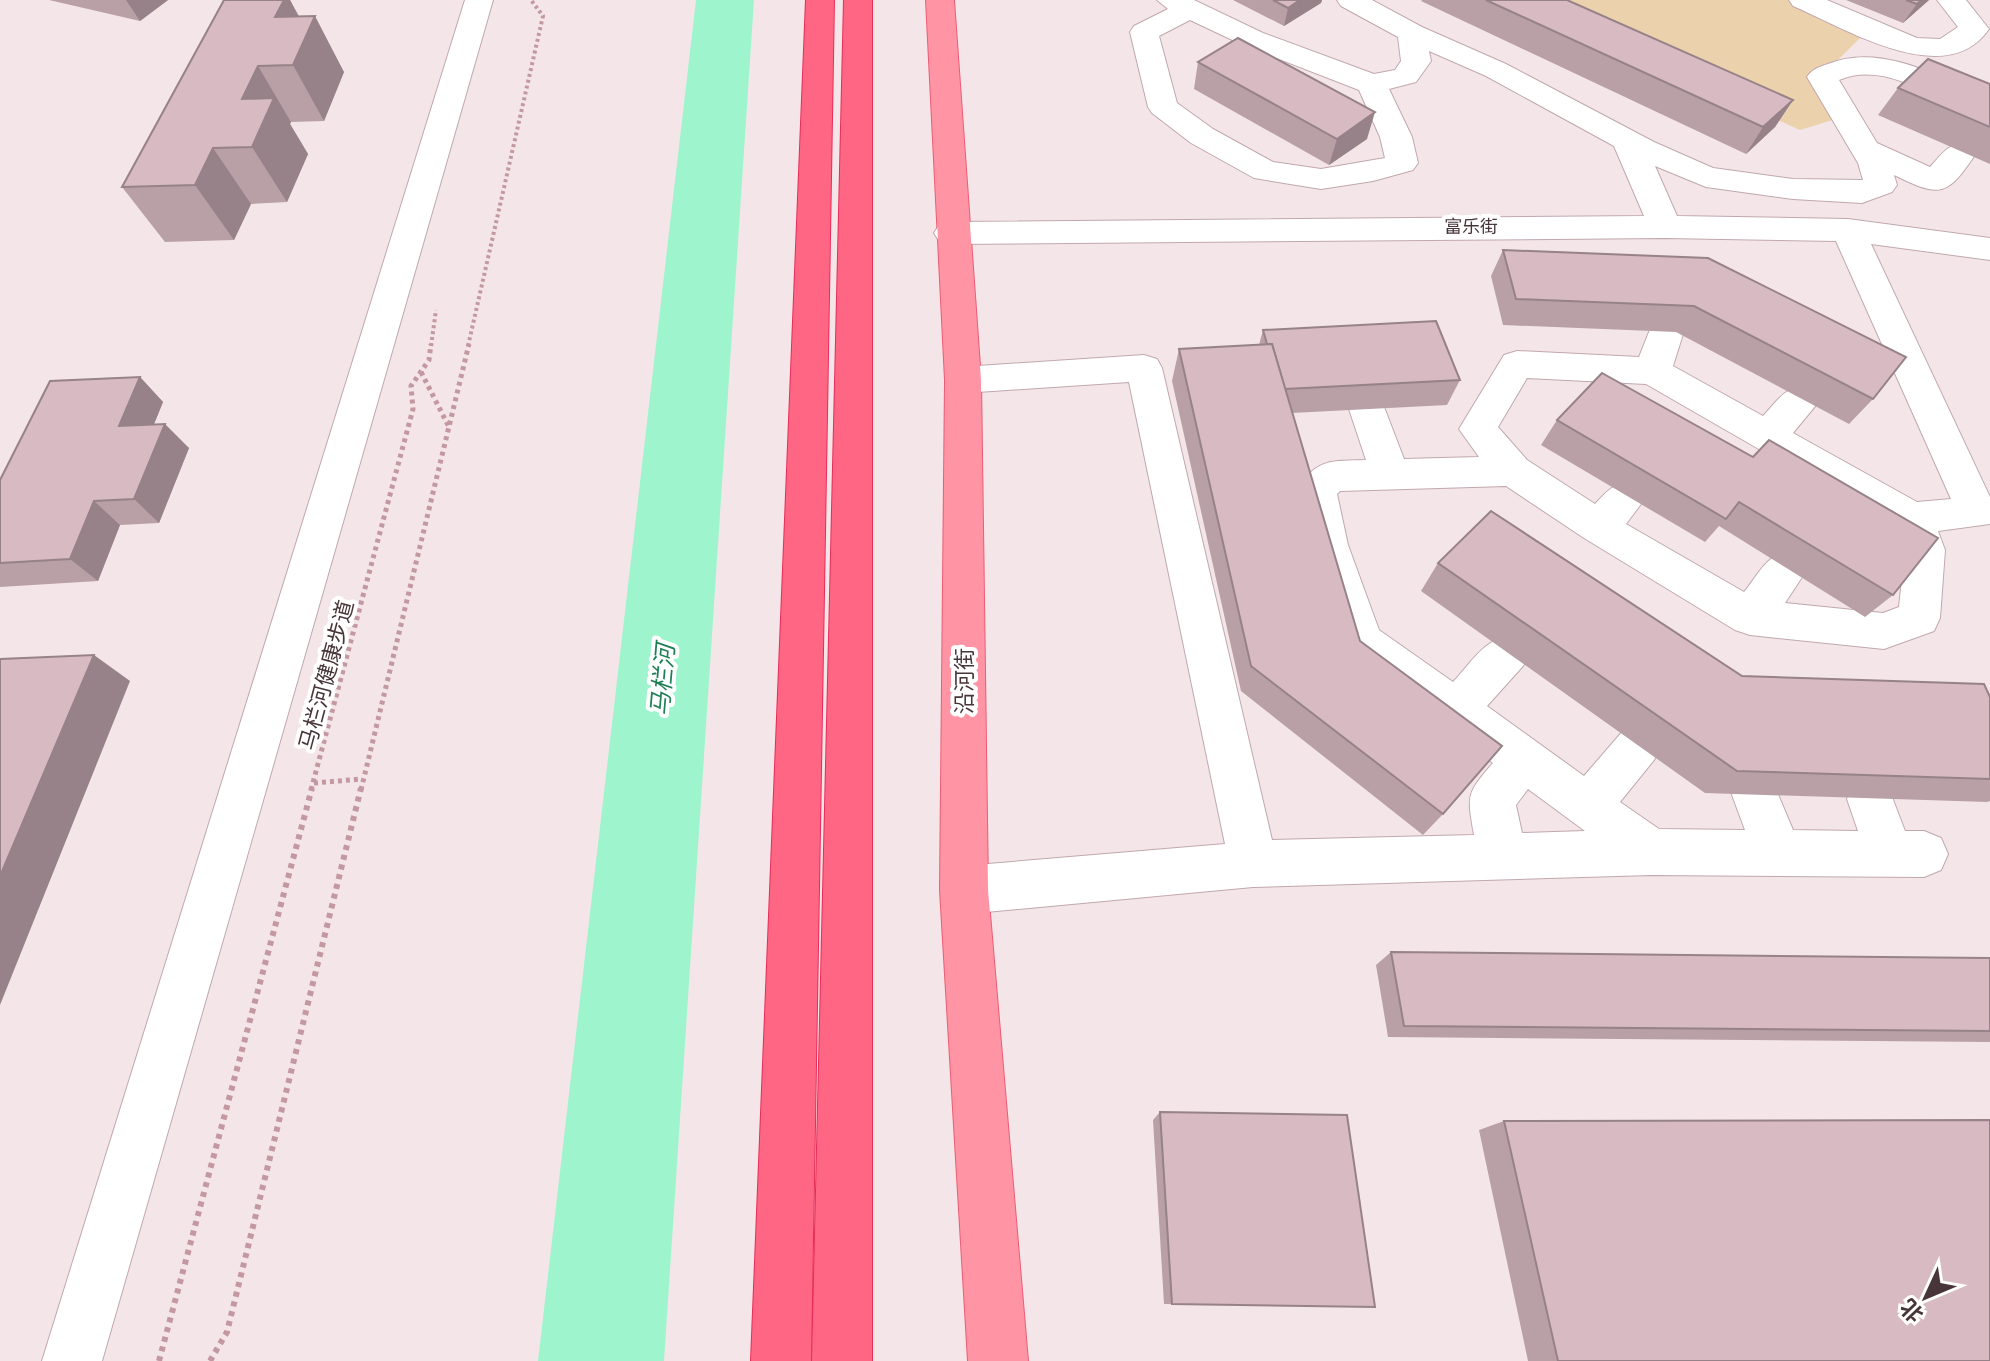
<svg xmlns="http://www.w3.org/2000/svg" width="1990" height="1361" font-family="'IBM Plex Sans','Noto Sans SC',sans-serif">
<rect width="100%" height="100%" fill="#f4e6e8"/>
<path fill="#ebd1ac" d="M 1516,0 L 1790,0 L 1865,33 L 1833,65 L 1839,118 L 1800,130 Z"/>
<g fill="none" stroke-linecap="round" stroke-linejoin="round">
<path fill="#9ef5cd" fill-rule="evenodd" d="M 696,0 L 754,0 L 664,1361 L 538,1361 Z"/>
<g stroke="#c0a8ad" stroke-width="2">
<g id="minor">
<path d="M 465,0 L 493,0 L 102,1361 L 42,1361 Z"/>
<path d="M 1157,0 L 1194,0 L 1263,33 L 1374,74 L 1395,70 L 1401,61 L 1398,37 L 1341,6 L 1337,0 L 1372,0 L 1422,27 L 1506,64 L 1654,142 L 1713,168 L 1793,179 L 1863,180 L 1858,163 L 1807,77 C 1812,69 1819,67 1828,64 C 1882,42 1942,78 1990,100 L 1990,120 C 1942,108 1891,58 1839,80 L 1877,143 L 1930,167 C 1944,152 1951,139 1972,145 L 1977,152 C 1947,197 1941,198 1894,175 L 1897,185 L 1892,192 L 1862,203 L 1793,199 L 1706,187 L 1655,166 L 1677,216 L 1848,219 L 1990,238 L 1990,260 L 1871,244 L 1990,497 L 1990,524 L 1938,531 L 1945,550 L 1940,618 L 1934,631 L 1884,649 L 1750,635 L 1735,630 L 1584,538 L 1506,486 L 1340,491 L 1337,494 L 1348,545 L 1379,630 L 1453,682 C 1474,660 1490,628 1523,640 L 1530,653 L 1523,666 L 1487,706 L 1584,776 L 1622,732 L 1638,726 L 1654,732 L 1661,746 L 1654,760 L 1620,802 L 1659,829 L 1745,830 L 1732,795 L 1738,780 L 1755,774 L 1772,780 L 1793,830 L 1858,831 L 1847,799 L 1853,784 L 1870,777 L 1887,784 L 1905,831 L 1924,831 L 1941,838 L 1948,854 L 1941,870 L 1924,877 L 1651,875 L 1253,887 L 964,914 L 947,907 L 940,890 L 947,873 L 964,866 L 1225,844 L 1129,382 L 963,393 L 950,389 L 945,380 L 950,371 L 963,367 L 1144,355 L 1157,359 L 1162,368 L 1272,840 L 1474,835 C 1467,795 1466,794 1493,763 L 1459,738 L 1452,745 L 1436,751 L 1420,745 L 1413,731 L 1425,712 L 1347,654 L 1340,641 L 1308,545 L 1297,491 C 1315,458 1332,461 1366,460 L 1349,409 L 1355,399 L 1368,395 L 1381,399 L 1404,459 L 1479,457 L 1459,429 L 1504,355 L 1517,351 L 1639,357 L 1653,322 L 1666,318 L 1679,322 L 1684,331 L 1673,366 L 1763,416 C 1780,398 1788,381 1815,389 L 1821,399 L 1793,433 L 1917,502 L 1951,499 L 1836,241 L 1665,238 L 951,244 L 939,241 L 934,233 L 939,225 L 951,222 L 1644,216 L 1614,146 L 1486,76 L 1429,51 L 1431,61 L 1416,82 L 1389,89 L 1412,137 L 1418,163 L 1413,170 L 1373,181 L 1321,189 L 1254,178 L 1191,143 L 1152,113 L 1148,107 L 1130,32 L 1134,26 L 1168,9 ZM 1190,20 L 1243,45 L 1359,90 L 1380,137 L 1385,158 L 1321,169 L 1273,162 L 1213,129 L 1177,103 L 1159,36 ZM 1527,378 L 1646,384 L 1896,528 L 1905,550 L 1899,607 L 1883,613 L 1785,603 L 1808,568 L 1802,556 C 1770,545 1762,570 1744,592 L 1626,524 L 1647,496 L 1641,485 C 1618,478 1610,488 1595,504 L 1527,460 L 1498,427 ZM 1528,789 L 1585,831 L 1522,833 L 1516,805 Z"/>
<path d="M 1789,0 L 1827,0 L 1917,38 L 1940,39 L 1958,27 L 1937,0 L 1966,0 L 1989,29 C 1946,92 1845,28 1793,6 Z"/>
</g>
</g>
<g stroke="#ec5c74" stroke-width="2">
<path id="major" d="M 926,0 L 954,0 L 981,380 L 988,890 L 1028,1361 L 968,1361 L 940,890 L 945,380 Z"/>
</g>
<g stroke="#e82c58" stroke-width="2">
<g id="highway">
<path d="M 806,0 L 834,0 L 811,1361 L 751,1361 Z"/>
<path d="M 844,0 L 872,0 L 872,1361 L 812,1361 Z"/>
</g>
</g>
<g stroke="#c398a1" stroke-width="4" stroke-dasharray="3 3" stroke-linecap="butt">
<path d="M 431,346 L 436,310"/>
<path d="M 468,346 L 543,16 L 531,0"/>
</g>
<g stroke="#c398a1" stroke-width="5" stroke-dasharray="4 4" stroke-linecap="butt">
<path d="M 421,372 L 449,427"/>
<path d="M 314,783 L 362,779"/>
<path d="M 311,790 L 413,409 L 411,386 L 429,360 L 431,344"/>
<path d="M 361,790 L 469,344"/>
</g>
<g stroke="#c398a1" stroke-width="6" stroke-dasharray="5 5" stroke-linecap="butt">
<path d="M 159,1361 L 312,788"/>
<path d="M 210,1361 L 227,1332 L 361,788"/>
</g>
<use href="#minor" fill="#fff" fill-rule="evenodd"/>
<use href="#major" fill="#ff94a4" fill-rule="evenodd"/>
<use href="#highway" fill="#ff6684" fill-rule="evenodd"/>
</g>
<g fill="#b9a0a7">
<path d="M 49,0 L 168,0 L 140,21 Z"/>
<path d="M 224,0 L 290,0 L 299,16 L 344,72 L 324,121 L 291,122 L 290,124 L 308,154 L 287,202 L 251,204 L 234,240 L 165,242 L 122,187 Z"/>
<path d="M 1233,0 L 1322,0 L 1321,3 L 1284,26 Z"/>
<path d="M 1422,0 L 1567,0 L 1793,100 L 1775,127 L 1746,154 L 1421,1 Z"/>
<path d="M 1846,0 L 1929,0 L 1903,23 Z"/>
<path d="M 1198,62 L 1367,139 L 1329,165 L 1194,89 Z"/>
<path d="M 1990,84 L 1990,164 L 1878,115 L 1898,88 Z"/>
<path d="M 1503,250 L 1708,258 L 1873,399 L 1849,424 L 1676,332 L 1503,325 L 1491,276 Z"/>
<path d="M 1263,330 L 1460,380 L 1447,405 L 1292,413 L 1360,641 L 1443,814 L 1423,835 L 1241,691 L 1172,381 L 1179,349 L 1259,345 Z"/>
<path d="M 140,377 L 163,402 L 154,424 L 189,448 L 159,523 L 120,525 L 98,581 L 0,587 L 0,480 Z"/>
<path d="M 1557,420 L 1753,457 L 1893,595 L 1865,617 L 1719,526 L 1705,542 L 1541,445 Z"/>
<path d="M 1438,563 L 1742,676 L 1990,697 L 1990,801 L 1987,802 L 1705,793 L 1421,591 Z"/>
<path d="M 1391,952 L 1990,958 L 1990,1042 L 1388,1037 L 1376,965 Z"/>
<path d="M 1160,1112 L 1375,1307 L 1164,1304 L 1153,1120 Z"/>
<path d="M 1504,1121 L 1990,1361 L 1528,1361 L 1479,1130 Z"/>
</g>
<g fill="#968288">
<path d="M 126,0 L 168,0 L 140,21 Z"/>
<path d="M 284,0 L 290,0 L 307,33 L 315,16 L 344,72 L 324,121 L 293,65 L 275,17 Z"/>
<path d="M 1300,0 L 1322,0 L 1321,3 L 1284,26 L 1288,8 Z"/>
<path d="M 1921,0 L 1929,0 L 1903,23 L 1917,4 Z"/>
<path d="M 258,66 L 291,122 L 290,124 L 308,154 L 287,202 L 252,147 L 242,99 Z"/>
<path d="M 1793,100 L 1775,127 L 1746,154 L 1763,127 Z"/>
<path d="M 1375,112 L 1367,139 L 1329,165 L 1337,139 Z"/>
<path d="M 213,148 L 251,204 L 234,240 L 195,185 Z"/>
<path d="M 140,377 L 163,402 L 143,451 L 119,426 Z"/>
<path d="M 165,424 L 189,448 L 159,523 L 134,499 Z"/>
<path d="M 94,501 L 120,525 L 98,581 L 70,559 Z"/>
<path d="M 94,655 L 130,681 L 0,1005 L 0,876 Z"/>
</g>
<g fill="#d7bac2" stroke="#968288" stroke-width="2">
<path d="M 224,0 L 284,0 L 275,17 L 315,16 L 293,65 L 258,66 L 242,99 L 274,98 L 252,147 L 213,148 L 195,185 L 122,187 Z"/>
<path d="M 1273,0 L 1300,0 L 1288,8 Z"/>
<path d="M 1486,0 L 1567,0 L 1793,100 L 1763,127 Z"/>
<path d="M 1906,0 L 1921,0 L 1917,4 Z"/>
<path d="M 1238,38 L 1375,112 L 1337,139 L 1198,62 Z"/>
<path d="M 1928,59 L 1990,84 L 1990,127 L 1898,88 Z"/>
<path d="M 1503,250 L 1708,258 L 1906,357 L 1873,399 L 1694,306 L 1516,299 Z"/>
<path d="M 1436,321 L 1460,380 L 1285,389 L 1272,344 L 1267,344 L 1263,330 Z"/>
<path d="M 1272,344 L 1360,641 L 1502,746 L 1443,814 L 1251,666 L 1179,349 Z"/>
<path d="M 1602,373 L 1753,457 L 1769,440 L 1938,538 L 1893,595 L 1739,502 L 1726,519 L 1557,420 Z"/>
<path d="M 140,377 L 119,426 L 165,424 L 134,499 L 94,501 L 70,559 L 0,563 L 0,480 L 50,381 Z"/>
<path d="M 1491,511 L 1742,676 L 1984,684 L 1990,697 L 1990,779 L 1737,771 L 1438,563 Z"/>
<path d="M 94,655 L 0,876 L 0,659 Z"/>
<path d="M 1391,952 L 1990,958 L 1990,1031 L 1404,1026 Z"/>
<path d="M 1160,1112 L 1347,1115 L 1375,1307 L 1172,1304 Z"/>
<path d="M 1990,1120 L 1990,1361 L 1558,1361 L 1504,1121 Z"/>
</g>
<g text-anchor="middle" stroke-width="8" stroke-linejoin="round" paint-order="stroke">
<g font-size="18" fill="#473539" stroke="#fff">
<text x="1471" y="233">富乐街</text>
</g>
<g font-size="22" fill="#473539" stroke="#fff">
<text transform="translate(326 675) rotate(-75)" y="8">马栏河健康步道</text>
<text transform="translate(964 681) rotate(-90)" y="8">沿河街</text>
</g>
<g font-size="24" font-style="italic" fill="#1f8055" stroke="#fff">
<text transform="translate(663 680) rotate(-85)" y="8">马栏河</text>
</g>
</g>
<g transform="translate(1926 1297) rotate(226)" stroke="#ffffff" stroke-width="6" paint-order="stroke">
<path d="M0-6L14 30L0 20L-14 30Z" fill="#473539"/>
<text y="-12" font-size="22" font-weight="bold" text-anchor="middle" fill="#473539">北</text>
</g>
</svg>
